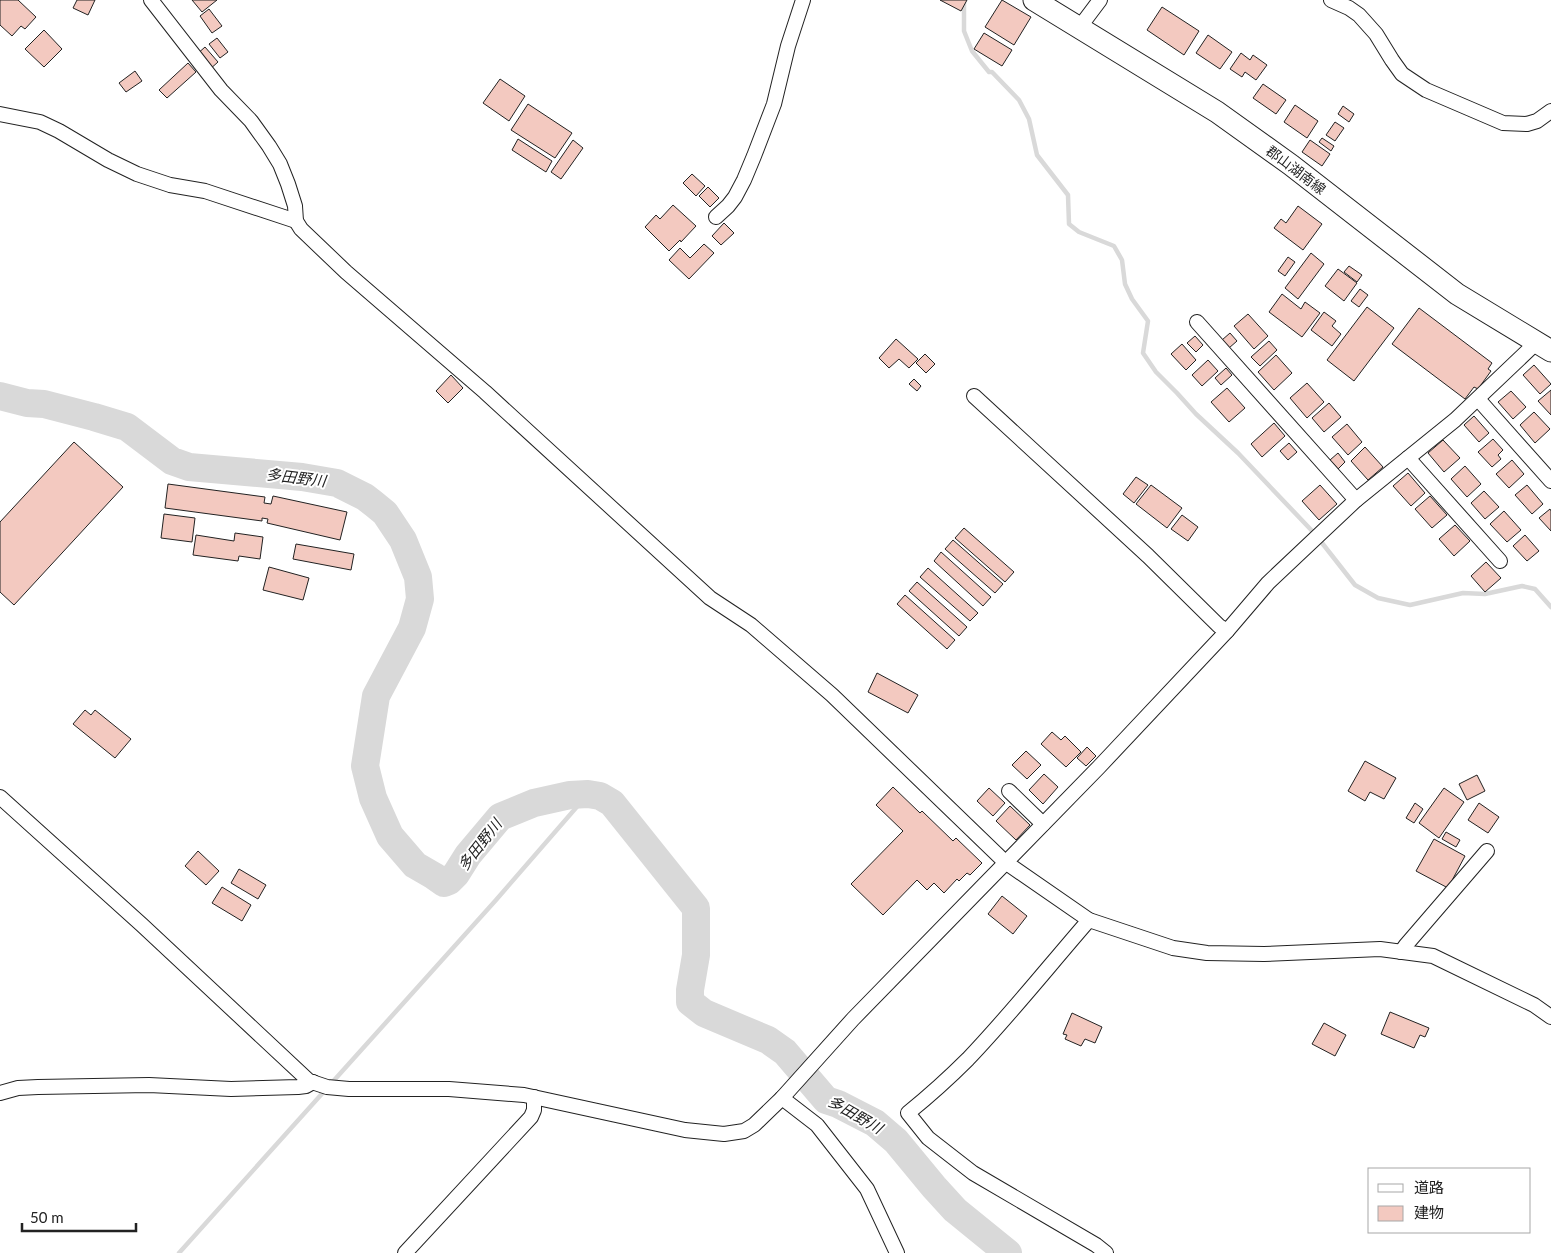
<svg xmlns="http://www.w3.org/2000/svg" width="1551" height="1253" font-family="Lato,'Noto Sans JP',sans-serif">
<rect width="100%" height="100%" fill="#fff"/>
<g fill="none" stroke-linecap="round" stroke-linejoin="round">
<g stroke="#d9d9d9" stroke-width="4.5">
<path d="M 964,0 L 964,31 L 972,51 L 989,72 L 992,72 L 1019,100 L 1029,119 L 1037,155 L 1068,195 L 1069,224 L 1079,232 L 1114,246 L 1122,260 L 1125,284 L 1132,299 L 1148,321 L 1143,353 L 1156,372 L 1177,393 L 1196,414 L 1238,453 L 1315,534 L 1355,585 L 1378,598 L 1410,605 L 1463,593 L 1485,594 L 1522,586 L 1535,589 L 1551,607"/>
<path d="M 179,1253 L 496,900 L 588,794"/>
</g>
<path stroke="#d9d9d9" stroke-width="28" d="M 0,396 L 27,403 L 44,404 L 94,417 L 127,427 L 172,461 L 189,467 L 302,477 L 337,483 L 365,497 L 374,504 L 385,513 L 403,540 L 418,577 L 420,599 L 412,628 L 376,696 L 365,766 L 373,798 L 390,836 L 415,865 L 434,876 L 444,883 L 449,881 L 456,874 L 468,855 L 500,817 L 534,803 L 570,795 L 588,794 L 600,796 L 612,803 L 696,908 L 696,955 L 690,990 L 690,1002 L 704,1013 L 768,1040 L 785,1052 L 826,1100 L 838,1104 L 875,1123 L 896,1141 L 934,1187 L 955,1210 L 1008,1253"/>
</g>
<g fill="#f3c9c0" stroke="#222">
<path d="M 0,0 L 18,0 L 36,17 L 25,29 L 21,26 L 12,36 L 0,25 Z"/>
<path d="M 77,0 L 95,0 L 88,15 L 73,8 Z"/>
<path d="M 192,0 L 217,0 L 202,12 Z"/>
<path d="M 940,0 L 967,0 L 961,11 Z"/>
<path d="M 1002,0 L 1031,17 L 1014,45 L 985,27 Z"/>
<path d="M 1162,7 L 1199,31 L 1184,55 L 1147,30 Z"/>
<path d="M 209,9 L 222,26 L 212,33 L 200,16 Z"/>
<path d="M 44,30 L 62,49 L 44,67 L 25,49 Z"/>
<path d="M 984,33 L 1012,50 L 1002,66 L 974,49 Z"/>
<path d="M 1208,35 L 1232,52 L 1220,69 L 1196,53 Z"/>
<path d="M 217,38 L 228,52 L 220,58 L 209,44 Z"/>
<path d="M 205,47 L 218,62 L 209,70 L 196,55 Z"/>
<path d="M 1241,53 L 1250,60 L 1253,55 L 1267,65 L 1256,80 L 1245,72 L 1242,77 L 1230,69 Z"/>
<path d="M 188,63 L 196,72 L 167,98 L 159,90 Z"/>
<path d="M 135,71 L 142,81 L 126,92 L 119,83 Z"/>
<path d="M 500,79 L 525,96 L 509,121 L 483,103 Z"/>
<path d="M 1263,84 L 1286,100 L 1276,114 L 1253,98 Z"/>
<path d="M 528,104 L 572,133 L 555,158 L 511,130 Z"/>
<path d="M 1295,105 L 1318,121 L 1307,138 L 1284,122 Z"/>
<path d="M 1343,106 L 1354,114 L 1349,122 L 1338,114 Z"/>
<path d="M 1335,122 L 1344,128 L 1335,141 L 1326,135 Z"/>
<path d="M 1322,138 L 1334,146 L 1331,151 L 1319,142 Z"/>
<path d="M 518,139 L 552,161 L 546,172 L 512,150 Z"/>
<path d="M 573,140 L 583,148 L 561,179 L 551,172 Z"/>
<path d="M 1310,140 L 1330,154 L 1322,166 L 1302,152 Z"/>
<path d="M 692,174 L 705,186 L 696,196 L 683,183 Z"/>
<path d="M 708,187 L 719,198 L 710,207 L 699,196 Z"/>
<path d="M 673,205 L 696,226 L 681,242 L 680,240 L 669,251 L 645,227 L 656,215 L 660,219 Z"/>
<path d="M 1298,206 L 1322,224 L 1303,250 L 1274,228 L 1281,219 L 1286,223 Z"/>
<path d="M 724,223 L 734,233 L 721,245 L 712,236 Z"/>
<path d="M 704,244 L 714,253 L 689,279 L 669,260 L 680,248 L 690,258 Z"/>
<path d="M 1311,253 L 1324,264 L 1298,299 L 1285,288 Z"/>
<path d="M 1288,257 L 1295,262 L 1285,276 L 1278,271 Z"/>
<path d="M 1349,266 L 1362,275 L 1357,282 L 1344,272 Z"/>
<path d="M 1338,269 L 1357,283 L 1344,301 L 1325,286 Z"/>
<path d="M 1360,289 L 1368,295 L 1359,307 L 1351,301 Z"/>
<path d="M 1282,294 L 1301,309 L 1305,302 L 1320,313 L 1302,337 L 1269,312 Z"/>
<path d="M 1367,307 L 1394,328 L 1354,381 L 1327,360 Z"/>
<path d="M 1419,308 L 1492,363 L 1488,369 L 1491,371 L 1478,389 L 1474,387 L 1465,399 L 1392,344 Z"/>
<path d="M 1324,312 L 1336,321 L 1332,326 L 1341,334 L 1332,346 L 1311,330 Z"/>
<path d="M 1248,314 L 1268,336 L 1254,349 L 1234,326 Z"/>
<path d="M 1230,333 L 1237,341 L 1229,348 L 1222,340 Z"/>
<path d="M 1195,336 L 1203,345 L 1196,352 L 1187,343 Z"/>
<path d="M 896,339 L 918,359 L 909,368 L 899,359 L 889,368 L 879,358 Z"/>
<path d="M 1269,341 L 1277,350 L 1260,366 L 1251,357 Z"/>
<path d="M 1182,344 L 1196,360 L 1186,370 L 1171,354 Z"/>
<path d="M 925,354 L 935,364 L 926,373 L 916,363 Z"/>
<path d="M 1276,355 L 1292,373 L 1274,390 L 1258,372 Z"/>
<path d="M 1208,360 L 1218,371 L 1202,386 L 1192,375 Z"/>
<path d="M 1534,365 L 1551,384 L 1540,394 L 1523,375 Z"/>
<path d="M 1226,368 L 1232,375 L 1221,385 L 1215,378 Z"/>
<path d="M 451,375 L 463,388 L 448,403 L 436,391 Z"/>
<path d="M 914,379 L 921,386 L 917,391 L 909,384 Z"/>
<path d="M 1307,383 L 1324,402 L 1307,418 L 1290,398 Z"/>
<path d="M 1227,388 L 1245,408 L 1229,422 L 1211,402 Z"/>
<path d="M 1551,390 L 1551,415 L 1538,401 Z"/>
<path d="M 1511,391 L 1526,407 L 1513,419 L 1498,402 Z"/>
<path d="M 1329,403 L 1341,417 L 1324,432 L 1312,418 Z"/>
<path d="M 1534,412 L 1550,429 L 1535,443 L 1520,425 Z"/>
<path d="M 1474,416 L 1489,433 L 1479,442 L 1464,425 Z"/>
<path d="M 1274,423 L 1285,436 L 1262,457 L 1251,444 Z"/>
<path d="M 1347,424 L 1362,442 L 1348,455 L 1332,437 Z"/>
<path d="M 1493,439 L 1503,450 L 1498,455 L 1501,459 L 1492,467 L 1478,452 Z"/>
<path d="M 1443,440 L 1460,458 L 1444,472 L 1428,453 Z"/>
<path d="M 74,442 L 123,487 L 14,605 L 0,592 L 0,522 Z"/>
<path d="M 1289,443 L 1297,452 L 1288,460 L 1280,451 Z"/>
<path d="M 1365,447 L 1383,467 L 1368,480 L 1351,461 Z"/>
<path d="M 1338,453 L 1345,462 L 1338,469 L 1330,460 Z"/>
<path d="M 1512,460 L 1524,474 L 1509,488 L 1496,474 Z"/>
<path d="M 1465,466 L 1481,484 L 1467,497 L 1451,479 Z"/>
<path d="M 1408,473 L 1425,493 L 1411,506 L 1393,486 Z"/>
<path d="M 1136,477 L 1148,485 L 1134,503 L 1123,494 Z"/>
<path d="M 168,484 L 265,497 L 264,503 L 271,504 L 273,496 L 347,512 L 340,540 L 267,523 L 268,519 L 262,518 L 262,521 L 165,508 Z"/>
<path d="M 1151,485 L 1182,508 L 1167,528 L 1136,504 Z"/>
<path d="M 1320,485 L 1337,504 L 1319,520 L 1302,501 Z"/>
<path d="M 1527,485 L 1543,504 L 1532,514 L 1515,495 Z"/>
<path d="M 1484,491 L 1499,507 L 1485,519 L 1471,503 Z"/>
<path d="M 1430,496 L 1447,515 L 1432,528 L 1415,509 Z"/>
<path d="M 1550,509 L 1551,511 L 1551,531 L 1539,518 Z"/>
<path d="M 1504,511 L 1521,530 L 1507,542 L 1490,524 Z"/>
<path d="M 164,514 L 195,518 L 192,542 L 161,538 Z"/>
<path d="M 1182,515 L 1198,527 L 1188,541 L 1171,529 Z"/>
<path d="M 1455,525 L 1470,541 L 1454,556 L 1439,539 Z"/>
<path d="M 964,528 L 1014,572 L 1005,582 L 955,538 Z"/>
<path d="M 235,533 L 263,537 L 260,559 L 239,556 L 238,561 L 193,555 L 196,535 L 234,541 Z"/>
<path d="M 1525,535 L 1539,551 L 1527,561 L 1513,546 Z"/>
<path d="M 953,540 L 1003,584 L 995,593 L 945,549 Z"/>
<path d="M 296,544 L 354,554 L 351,570 L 293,559 Z"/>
<path d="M 941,552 L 991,597 L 983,606 L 934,561 Z"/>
<path d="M 1486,562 L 1501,578 L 1485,592 L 1471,576 Z"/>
<path d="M 269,567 L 309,578 L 303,600 L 263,590 Z"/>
<path d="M 928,568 L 978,613 L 970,621 L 920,577 Z"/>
<path d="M 917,582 L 967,627 L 959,636 L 909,591 Z"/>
<path d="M 905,595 L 955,640 L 947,649 L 897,604 Z"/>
<path d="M 877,673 L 918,695 L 908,713 L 868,692 Z"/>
<path d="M 85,710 L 91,715 L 95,710 L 131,739 L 115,758 L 73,724 Z"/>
<path d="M 1052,732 L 1061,740 L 1065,736 L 1081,752 L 1066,767 L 1041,744 Z"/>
<path d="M 1087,747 L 1096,756 L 1086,766 L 1077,758 Z"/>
<path d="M 1026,751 L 1041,765 L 1027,779 L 1012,765 Z"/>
<path d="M 1365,761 L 1396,778 L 1384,799 L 1370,792 L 1365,801 L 1348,791 Z"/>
<path d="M 1044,774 L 1058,787 L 1043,804 L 1029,790 Z"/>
<path d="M 1477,775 L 1485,791 L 1467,800 L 1459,784 Z"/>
<path d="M 893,787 L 920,813 L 922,811 L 953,841 L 956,838 L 982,863 L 970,875 L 967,873 L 959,881 L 957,879 L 944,893 L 934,883 L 927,890 L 917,880 L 883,915 L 851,884 L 903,831 L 876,805 Z"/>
<path d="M 989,788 L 1005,803 L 993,816 L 977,801 Z"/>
<path d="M 1444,788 L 1464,802 L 1439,838 L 1419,823 Z"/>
<path d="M 1415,803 L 1423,809 L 1414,823 L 1406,818 Z"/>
<path d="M 1479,803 L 1499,817 L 1488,833 L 1468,820 Z"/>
<path d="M 1010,806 L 1030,825 L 1016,840 L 996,821 Z"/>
<path d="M 1446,832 L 1460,840 L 1456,847 L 1442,839 Z"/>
<path d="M 1434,839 L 1465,856 L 1448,888 L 1416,871 Z"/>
<path d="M 198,851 L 219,871 L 206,885 L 185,866 Z"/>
<path d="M 239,869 L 266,885 L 258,899 L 231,883 Z"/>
<path d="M 222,887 L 251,905 L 242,921 L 212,903 Z"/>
<path d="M 1002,896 L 1027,916 L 1013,934 L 988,914 Z"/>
<path d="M 1390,1012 L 1429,1028 L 1425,1037 L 1420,1035 L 1414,1048 L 1381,1034 Z"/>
<path d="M 1072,1013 L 1102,1027 L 1095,1043 L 1085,1039 L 1081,1046 L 1065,1039 L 1067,1035 L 1063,1034 Z"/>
<path d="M 1324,1023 L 1346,1035 L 1335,1056 L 1312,1044 Z"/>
</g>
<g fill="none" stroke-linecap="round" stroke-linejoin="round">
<g stroke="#222" stroke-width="16">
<g id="street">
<path d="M 151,0 L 221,90 L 251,121 L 269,146 L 280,164 L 288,184 L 295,206 L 296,221 L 301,229 L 346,272 L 485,392 L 710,598 L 751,625 L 832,695 L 1005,862 L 1089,920 L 1173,948 L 1207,953 L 1264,954 L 1380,949 L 1433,956 L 1534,1005 L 1551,1017"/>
<path d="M 1331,0 L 1349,8 L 1359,15 L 1376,34 L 1392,60 L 1402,74 L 1426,90 L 1503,123 L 1527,124 L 1537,121 L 1551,111"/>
<path d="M 1079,28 L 1100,0"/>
<path d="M 0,114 L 40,122 L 59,131 L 108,160 L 137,174 L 170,185 L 205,191 L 296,221"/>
<path d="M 716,217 L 728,206 L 735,197 L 744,180 L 754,156 L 774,104 L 788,46 L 803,0"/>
<path d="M 1197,322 L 1356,500"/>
<path d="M 974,396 L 1148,556 L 1219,626 L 1227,631"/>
<path d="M 1478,399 L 1551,481"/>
<path d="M 1408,458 L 1500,561"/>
<path d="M 1009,791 L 1043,824"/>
<path d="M 0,797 L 142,925 L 309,1081 L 327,1087 L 349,1089 L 449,1089 L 524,1095 L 685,1130 L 724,1134 L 744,1131 L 754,1125 L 782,1098 L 853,1019 L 1099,767 L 1227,631 L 1268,583 L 1356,500 L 1455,420 L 1536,343"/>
<path d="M 1089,920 C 1049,966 1010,1015 968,1059 C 949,1078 929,1096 908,1113 L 928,1138 L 973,1173 L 1096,1245 L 1106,1253"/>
<path d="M 1401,952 L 1406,945 L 1487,851"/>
<path d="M 0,1093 L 18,1088 L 38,1087 L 149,1085 L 231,1089 L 298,1087 L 306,1086 L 313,1082"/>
<path d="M 782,1098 L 817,1125 L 867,1189 L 897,1253"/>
<path d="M 405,1253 L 531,1117 L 534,1110 L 534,1097"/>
</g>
</g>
<g stroke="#222" stroke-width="23">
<path id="primary" d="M 1034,0 L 1217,112 L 1291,165 L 1457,294 L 1551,351"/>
</g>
<use href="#street" stroke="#fff" stroke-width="14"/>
<use href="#primary" stroke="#fff" stroke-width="21"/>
</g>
<g text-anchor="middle" stroke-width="4" stroke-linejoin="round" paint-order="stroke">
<g font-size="14" fill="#222" stroke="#fff">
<text transform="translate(1296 170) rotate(37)" y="5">郡山湖南線</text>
</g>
<g font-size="15" font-style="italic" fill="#222" stroke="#fff">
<text transform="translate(296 478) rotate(7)" y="5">多田野川</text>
<text transform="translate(480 845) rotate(-52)" y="5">多田野川</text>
<text transform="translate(855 1115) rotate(30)" y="5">多田野川</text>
</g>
</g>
<rect x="1368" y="1168" width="162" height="65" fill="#ffffff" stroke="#a7a7a7"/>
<rect x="1378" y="1184" width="25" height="8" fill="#ffffff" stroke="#a7a7a7"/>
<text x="1414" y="1193" font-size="15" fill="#222222">道路</text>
<rect x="1378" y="1206" width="25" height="15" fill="#f3c9c0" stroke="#a7a7a7"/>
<text x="1414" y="1218" font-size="15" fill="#222222">建物</text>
<path d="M22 1223v8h114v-8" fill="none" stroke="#222222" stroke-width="2.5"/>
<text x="30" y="1223" font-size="15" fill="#222222" stroke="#ffffff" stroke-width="4" paint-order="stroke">50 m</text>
</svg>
